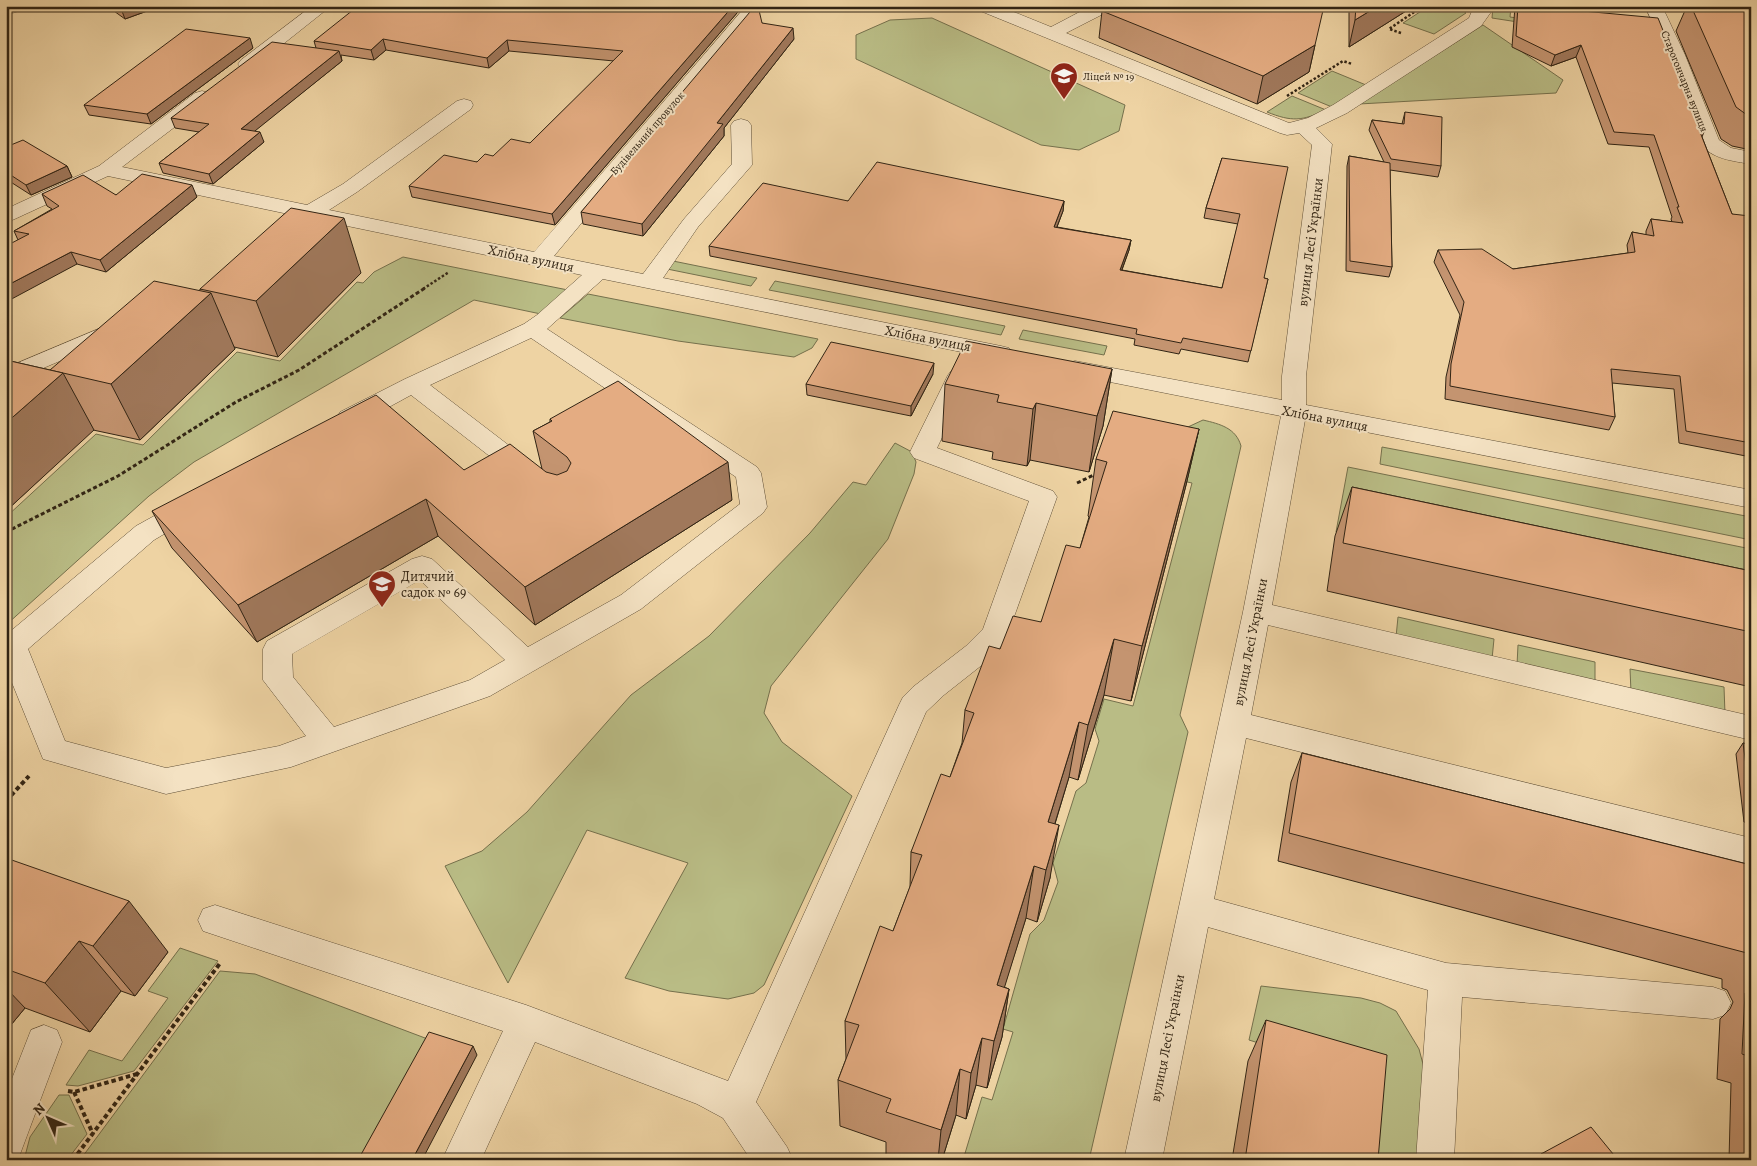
<svg xmlns="http://www.w3.org/2000/svg" width="1757" height="1166" font-family="Alegreya,serif">
<rect width="100%" height="100%" fill="#eed3a3"/>
<filter id="stains"><feTurbulence type="fractalNoise" baseFrequency=".004" numOctaves="4"/><feColorMatrix values="0 0 0 0 .2 0 0 0 0 .09 0 0 0 0 .02 0 0 0 .5 -.17"/></filter>
<radialGradient id="worn" r=".72"><stop offset=".6" stop-color="#630" stop-opacity="0"/><stop offset="1" stop-color="#630" stop-opacity=".3"/></radialGradient>
<g fill="#b9bc85" stroke="#75704c">
<path d="M 1429,6 L 1458,6 L 1466,13 L 1434,34 L 1403,23 Z"/>
<path d="M 1493,6 L 1511,6 L 1510,17 L 1568,25 L 1571,6 L 1599,6 L 1578,28 L 1563,29 L 1492,18 Z"/>
<path d="M 932,18 L 1125,105 L 1119,131 L 1079,150 L 1041,145 L 856,59 L 856,35 L 890,20 Z"/>
<path d="M 1483,25 L 1563,80 L 1556,93 L 1359,104 Z"/>
<path d="M 1332,71 L 1366,85 L 1332,107 L 1298,93 Z"/>
<path d="M 1292,96 L 1326,110 C 1302,121 1292,122 1267,112 Z"/>
<path d="M 403,257 L 568,290 L 541,314 L 474,300 L 194,462 L 149,496 L 6,625 L 6,517 L 96,434 L 143,445 L 237,352 L 280,361 L 357,282 L 363,283 L 374,272 Z"/>
<path d="M 673,261 L 757,278 L 751,286 L 667,269 Z"/>
<path d="M 775,281 L 1005,326 L 1001,335 L 769,290 Z"/>
<path d="M 588,294 L 818,339 L 812,348 L 794,357 L 678,341 L 560,318 Z"/>
<path d="M 1023,330 L 1107,346 L 1104,355 L 1019,339 Z"/>
<path d="M 1203,420 C 1220,424 1236,428 1241,446 L 1180,715 L 1188,732 L 1089,1160 L 963,1160 L 982,1097 L 992,1100 L 1013,1032 L 1003,1029 L 1030,934 L 1044,920 L 1058,882 L 1053,863 L 1076,791 L 1086,783 L 1099,741 L 1095,729 L 1104,699 L 1133,706 L 1192,483 L 1106,465 Z"/>
<path d="M 895,443 L 912,452 L 916,462 L 914,474 L 888,539 L 771,686 L 764,713 L 782,742 L 852,796 L 764,985 L 754,993 L 728,999 L 669,991 L 625,978 L 688,863 L 587,830 L 508,983 L 445,866 L 482,851 L 527,812 L 631,695 L 709,636 L 810,533 L 853,482 L 866,485 Z"/>
<path d="M 1382,447 L 1751,517 L 1751,540 L 1380,464 Z"/>
<path d="M 1348,467 L 1751,549 L 1751,622 L 1336,532 Z"/>
<path d="M 1398,617 L 1494,639 L 1492,659 L 1396,637 Z"/>
<path d="M 1518,645 L 1595,662 L 1595,683 L 1517,665 Z"/>
<path d="M 1630,669 L 1724,687 L 1725,714 L 1631,692 Z"/>
<path d="M 180,948 L 218,961 L 134,1071 L 78,1086 L 66,1085 L 89,1050 L 122,1061 L 168,998 L 148,991 Z"/>
<path d="M 220,971 L 255,974 L 433,1041 L 369,1160 L 80,1160 Z"/>
<path d="M 1261,986 L 1361,998 L 1380,1003 L 1396,1011 L 1419,1049 L 1424,1068 L 1420,1160 L 1376,1160 L 1383,1082 L 1249,1040 Z"/>
<path d="M 59,1095 L 69,1095 L 87,1134 L 67,1160 L 24,1160 L 30,1137 Z"/>
</g>
<g fill="none" stroke-linecap="round" stroke-linejoin="round">
<g stroke="#605038" stroke-width="1">
<g id="minor">
<path d="M 6,6 L 24,6 L 22,10 L 6,15 Z"/>
<path d="M 312,6 L 331,6 L 253,68 L 247,69 L 241,68 L 238,64 L 241,60 Z"/>
<path d="M 746,6 L 763,6 L 554,256 L 643,274 L 684,219 L 732,164 L 731,125 L 734,121 L 741,119 L 748,121 L 751,125 L 752,165 L 698,227 L 663,278 L 1001,346 L 1009,348 L 1013,353 L 1009,358 L 1001,360 L 603,279 L 547,329 L 757,467 L 761,473 L 767,507 L 763,513 L 641,609 L 490,696 L 291,767 L 166,794 L 43,759 L 6,668 L 6,635 L 136,526 L 183,500 L 192,497 L 201,500 L 205,506 L 201,512 L 154,540 L 28,649 L 65,741 L 166,768 L 279,746 L 306,736 L 263,680 L 263,649 L 267,641 L 412,559 L 422,556 L 432,559 L 528,647 L 621,595 L 740,504 L 736,477 L 531,338 L 430,385 L 537,467 L 541,473 L 537,479 L 528,482 L 519,479 L 411,395 L 358,424 L 349,426 L 340,424 L 337,418 L 340,412 L 405,379 L 524,324 L 537,315 L 582,275 L 314,219 L 301,224 L 294,222 L 291,218 L 293,215 L 108,176 L 6,223 L 6,209 L 99,166 L 195,93 L 202,91 L 209,93 L 211,97 L 209,101 L 122,167 L 307,205 L 343,184 L 457,101 L 464,99 L 471,101 L 473,105 L 471,109 L 357,192 L 329,210 L 534,252 ZM 420,580 L 505,660 L 470,680 L 334,727 L 293,677 L 292,654 Z"/>
<path d="M 976,6 L 999,6 L 1051,27 L 1091,6 L 1113,6 L 1111,10 L 1066,33 L 1289,123 L 1308,118 L 1333,105 L 1469,18 L 1474,6 L 1491,6 L 1491,12 L 1481,26 L 1347,113 L 1316,128 L 1332,144 L 1306,376 L 1306,405 L 1751,490 L 1751,508 L 1305,420 L 1272,605 L 1751,716 L 1751,740 L 1268,625 L 1251,715 L 1751,838 L 1751,866 L 1246,738 L 1214,899 L 1446,963 L 1713,987 L 1725,991 L 1731,1003 L 1725,1015 L 1713,1019 L 1462,997 L 1454,1160 L 1416,1160 L 1428,990 L 1208,927 L 1162,1160 L 1124,1160 L 1243,612 L 1281,416 L 1075,375 L 1067,373 L 1063,368 L 1067,363 L 1075,361 L 1282,400 L 1282,376 L 1312,145 L 1299,133 L 1287,135 L 1280,133 L 978,10 Z"/>
<path d="M 1645,6 L 1662,6 L 1685,55 L 1719,140 L 1731,148 L 1751,152 L 1751,164 C 1733,161 1711,159 1700,143 L 1667,55 Z"/>
<path d="M 115,322 L 123,324 L 126,329 L 123,334 L 6,384 L 6,368 Z"/>
<path d="M 960,368 L 968,370 L 972,375 L 937,448 L 1053,491 L 1057,497 L 1005,642 L 987,661 L 944,695 L 926,712 L 756,1102 L 787,1147 L 793,1160 L 751,1160 L 723,1118 L 697,1104 L 535,1042 L 481,1160 L 442,1160 L 503,1031 L 203,931 L 198,920 L 203,909 L 215,905 L 526,1005 L 728,1081 L 899,705 L 903,697 L 913,687 L 966,646 L 983,629 L 1029,501 L 914,458 L 910,452 L 948,375 L 952,370 Z"/>
<path d="M 44,1025 L 57,1030 L 62,1042 L 19,1157 L 6,1160 L 6,1094 L 31,1030 Z"/>
</g>
</g>
<g stroke="#312414" stroke-width="2.5" stroke-dasharray="2.5 2" stroke-linecap="butt">
<path d="M 1401,33 L 1389,29 L 1423,6"/>
<path d="M 1287,96 L 1343,61 L 1352,64"/>
<path d="M 423,289 L 449,272"/>
</g>
<g stroke="#312414" stroke-width="3" stroke-dasharray="4 2.5" stroke-linecap="butt">
<path d="M 1077,483 L 1096,474"/>
<path d="M 6,532 L 118,476 L 236,402 L 299,370 L 425,288"/>
</g>
<g stroke="#312414" stroke-width="4" stroke-dasharray="4.5 3" stroke-linecap="butt">
<path d="M 6,801 L 29,776"/>
<path d="M 68,1091 L 74,1092 L 137,1074"/>
<path d="M 74,1092 L 93,1134"/>
<path d="M 73,1160 L 221,962"/>
</g>
<use href="#minor" fill="#f4e2c3" fill-rule="evenodd"/>
</g>
<g fill="#c49470" stroke="#312414">
<path d="M 107,6 L 161,6 L 125,19 Z"/>
<path d="M 743,6 L 555,225 L 412,197 L 409,186 L 530,143 L 614,61 L 509,51 L 489,68 L 386,50 L 374,60 L 341,55 L 342,61 L 254,131 L 264,142 L 213,184 L 163,173 L 159,163 L 199,132 L 175,128 L 171,118 L 316,48 L 314,41 Z"/>
<path d="M 1349,6 L 1414,6 L 1349,47 Z"/>
<path d="M 1515,6 L 1572,6 L 1572,10 L 1704,132 L 1702,137 L 1732,214 L 1751,220 L 1751,457 L 1679,443 L 1674,389 L 1612,383 L 1615,417 L 1609,430 L 1445,399 L 1446,377 L 1460,315 L 1434,262 L 1438,250 L 1513,269 L 1628,253 L 1627,245 L 1632,232 L 1646,235 L 1646,231 L 1651,219 L 1672,222 L 1671,219 L 1672,217 L 1649,147 L 1608,144 L 1576,57 L 1551,66 L 1512,47 Z"/>
<path d="M 1687,6 L 1751,6 L 1751,150 L 1732,146 L 1721,139 L 1676,31 Z"/>
<path d="M 1102,11 L 1315,45 L 1309,72 L 1257,104 L 1099,38 Z"/>
<path d="M 762,23 L 794,39 L 724,128 L 724,136 L 643,236 L 583,224 L 581,212 Z"/>
<path d="M 253,48 L 151,124 L 89,115 L 84,105 Z"/>
<path d="M 1405,112 L 1441,166 L 1438,177 L 1390,170 L 1392,267 L 1389,277 L 1346,271 L 1347,166 L 1349,156 L 1384,162 L 1369,130 L 1372,120 L 1402,124 Z"/>
<path d="M 6,147 L 67,166 L 72,177 L 31,195 L 6,179 Z"/>
<path d="M 1222,158 L 1264,278 L 1268,279 L 1248,362 L 1181,349 L 1179,354 L 1134,345 L 1135,339 L 710,256 L 709,246 L 848,201 L 1064,201 L 1063,211 L 1057,227 L 1131,240 L 1129,250 L 1122,270 L 1222,288 L 1238,224 L 1204,218 L 1206,208 Z"/>
<path d="M 42,194 L 116,195 L 197,197 L 106,272 L 77,264 L 18,240 L 14,231 L 52,209 L 47,206 Z"/>
<path d="M 361,273 L 278,357 L 234,347 L 235,349 L 140,440 L 93,430 L 6,511 L 6,360 L 50,370 L 200,290 L 200,289 Z"/>
<path d="M 1112,369 L 1103,426 L 1089,472 L 1030,460 L 1027,466 L 992,459 L 993,452 L 942,441 L 945,384 Z"/>
<path d="M 933,374 L 911,416 L 807,395 L 806,384 Z"/>
<path d="M 550,419 L 732,500 L 535,625 L 438,536 L 257,642 L 172,548 L 152,511 L 464,470 L 542,469 L 533,431 L 550,422 Z"/>
<path d="M 1199,429 L 1186,485 L 1131,701 L 1104,695 L 1078,780 L 1069,777 L 1055,824 L 1050,878 L 1037,922 L 1026,918 L 1004,987 L 1009,989 L 1002,1037 L 987,1088 L 976,1085 L 966,1119 L 956,1115 L 942,1160 L 895,1160 L 886,1156 L 886,1142 L 840,1126 L 838,1080 L 846,1059 L 845,1021 L 893,931 L 910,887 L 911,852 L 950,777 L 962,743 L 965,710 L 1000,649 L 1041,622 L 1080,548 L 1089,517 L 1088,516 L 1096,459 Z"/>
<path d="M 1352,487 L 1751,571 L 1751,687 L 1327,591 L 1335,536 Z"/>
<path d="M 1743,743 L 1751,745 L 1751,824 L 1744,822 L 1736,754 Z"/>
<path d="M 1302,753 L 1751,865 L 1751,1160 L 1729,1160 L 1731,1083 L 1717,1079 L 1720,1019 L 1730,1009 L 1733,1002 L 1727,990 L 1722,988 L 1722,979 L 1278,861 L 1291,782 Z"/>
<path d="M 6,858 L 168,952 L 135,996 L 121,991 L 90,1032 L 25,1008 L 6,1031 Z"/>
<path d="M 1266,1020 L 1378,1160 L 1232,1160 L 1248,1061 Z"/>
<path d="M 1541,1154 L 1618,1160 L 1536,1160 Z"/>
</g>
<g fill="#a0785b" stroke="#312414">
<path d="M 120,6 L 161,6 L 125,19 Z"/>
<path d="M 733,6 L 743,6 L 555,225 L 552,214 Z"/>
<path d="M 1378,6 L 1414,6 L 1349,47 L 1355,20 Z"/>
<path d="M 793,28 L 794,39 L 724,128 L 724,136 L 643,236 L 642,224 L 717,123 Z"/>
<path d="M 250,38 L 253,48 L 151,124 L 147,114 Z"/>
<path d="M 383,39 L 386,50 L 374,60 L 371,50 Z"/>
<path d="M 507,40 L 509,51 L 489,68 L 487,58 Z"/>
<path d="M 1315,45 L 1309,72 L 1257,104 L 1263,76 Z"/>
<path d="M 1581,45 L 1576,57 L 1551,66 L 1555,55 Z"/>
<path d="M 339,51 L 342,61 L 245,139 L 241,129 Z"/>
<path d="M 260,132 L 264,142 L 213,184 L 209,174 Z"/>
<path d="M 67,166 L 72,177 L 31,195 L 26,185 Z"/>
<path d="M 192,185 L 197,197 L 106,272 L 100,260 Z"/>
<path d="M 1064,201 L 1063,211 L 1053,237 L 1054,227 Z"/>
<path d="M 344,218 L 361,273 L 278,357 L 256,301 Z"/>
<path d="M 1131,240 L 1129,250 L 1118,280 L 1120,270 Z"/>
<path d="M 71,252 L 77,264 L 6,302 L 6,286 Z"/>
<path d="M 211,293 L 235,349 L 140,440 L 111,384 Z"/>
<path d="M 934,363 L 933,374 L 911,416 L 911,406 Z"/>
<path d="M 1112,369 L 1103,426 L 1089,472 L 1097,416 Z"/>
<path d="M 63,373 L 94,430 L 6,511 L 6,423 Z"/>
<path d="M 1036,403 L 1030,460 L 1027,466 L 1033,409 Z"/>
<path d="M 1199,429 L 1186,485 L 1131,701 L 1142,646 Z"/>
<path d="M 728,462 L 732,500 L 535,625 L 525,587 Z"/>
<path d="M 426,499 L 438,536 L 257,642 L 238,605 Z"/>
<path d="M 1114,639 L 1104,695 L 1078,780 L 1088,725 Z"/>
<path d="M 1079,722 L 1069,777 L 1041,869 L 1048,822 Z"/>
<path d="M 1059,825 L 1050,878 L 1037,922 L 1046,870 Z"/>
<path d="M 1034,866 L 1026,918 L 990,1034 L 997,985 Z"/>
<path d="M 129,901 L 168,952 L 135,996 L 93,946 Z"/>
<path d="M 79,941 L 121,991 L 90,1032 L 45,983 Z"/>
<path d="M 6,988 L 25,1008 L 6,1031 Z"/>
<path d="M 1009,989 L 1002,1037 L 987,1088 L 994,1041 Z"/>
<path d="M 982,1038 L 976,1085 L 966,1119 L 971,1073 Z"/>
<path d="M 473,1046 L 477,1055 L 422,1160 L 412,1160 Z"/>
<path d="M 960,1069 L 956,1115 L 942,1160 L 938,1160 L 941,1130 Z"/>
</g>
<g fill="#e4ac82" stroke="#312414">
<path d="M 358,6 L 733,6 L 552,214 L 409,186 L 444,155 L 477,162 L 485,154 L 493,156 L 511,139 L 530,143 L 623,51 L 507,40 L 487,58 L 383,39 L 371,50 L 314,41 Z"/>
<path d="M 755,6 L 758,6 L 762,23 L 793,28 L 717,123 L 723,124 L 642,224 L 581,212 Z"/>
<path d="M 1111,6 L 1324,6 L 1315,45 L 1263,76 L 1102,11 Z"/>
<path d="M 1356,6 L 1378,6 L 1355,20 Z"/>
<path d="M 1518,6 L 1572,6 L 1572,10 L 1658,18 L 1704,132 L 1700,132 L 1732,214 L 1750,216 L 1751,220 L 1751,443 L 1686,431 L 1680,376 L 1611,369 L 1615,417 L 1450,386 L 1451,364 L 1464,302 L 1438,250 L 1482,249 L 1513,269 L 1635,252 L 1632,232 L 1654,236 L 1651,219 L 1683,223 L 1677,207 L 1679,207 L 1654,135 L 1614,132 L 1581,45 L 1555,55 L 1516,36 Z"/>
<path d="M 1691,6 L 1751,6 L 1751,116 L 1747,115 L 1736,107 Z"/>
<path d="M 186,29 L 250,38 L 147,114 L 84,105 Z"/>
<path d="M 272,42 L 339,51 L 241,129 L 260,132 L 209,174 L 159,163 L 209,124 L 171,118 Z"/>
<path d="M 1405,112 L 1442,117 L 1441,166 L 1391,159 L 1372,120 L 1404,124 Z"/>
<path d="M 23,140 L 67,166 L 26,185 L 6,172 L 6,147 Z"/>
<path d="M 1349,156 L 1390,163 L 1392,267 L 1350,261 Z"/>
<path d="M 1222,158 L 1288,167 L 1264,278 L 1268,279 L 1251,351 L 1183,338 L 1181,343 L 1136,334 L 1137,329 L 709,246 L 763,183 L 848,201 L 877,162 L 1064,201 L 1054,227 L 1131,240 L 1120,270 L 1222,288 L 1240,214 L 1206,208 Z"/>
<path d="M 142,174 L 192,185 L 100,260 L 71,252 L 6,286 L 6,246 L 29,234 L 14,231 L 59,206 L 42,194 L 83,175 L 116,195 Z"/>
<path d="M 291,208 L 344,218 L 256,301 L 200,289 Z"/>
<path d="M 154,281 L 211,293 L 111,384 L 50,370 Z"/>
<path d="M 966,341 L 1112,369 L 1097,416 L 1036,403 L 1033,409 L 997,402 L 999,395 L 945,384 Z"/>
<path d="M 831,342 L 934,363 L 911,406 L 806,384 Z"/>
<path d="M 6,360 L 63,373 L 6,423 Z"/>
<path d="M 618,381 L 728,462 L 525,587 L 426,499 L 238,605 L 152,511 L 376,395 L 464,470 L 510,444 L 546,472 L 557,475 L 567,471 L 571,463 L 567,457 L 533,431 L 552,421 L 550,419 Z"/>
<path d="M 1113,411 L 1199,429 L 1142,646 L 1114,639 L 1088,725 L 1079,722 L 1048,822 L 1059,825 L 1046,870 L 1034,866 L 997,985 L 1009,989 L 994,1041 L 982,1038 L 971,1073 L 960,1069 L 941,1130 L 886,1112 L 891,1099 L 838,1080 L 859,1025 L 845,1021 L 880,926 L 893,931 L 922,855 L 911,852 L 941,774 L 950,777 L 974,713 L 965,710 L 989,646 L 1000,649 L 1013,616 L 1041,622 L 1066,545 L 1080,548 L 1107,462 L 1096,459 Z"/>
<path d="M 1352,487 L 1751,571 L 1751,632 L 1343,543 Z"/>
<path d="M 1743,743 L 1751,745 L 1751,803 Z"/>
<path d="M 1302,753 L 1751,865 L 1751,964 L 1746,962 L 1747,953 L 1289,833 Z"/>
<path d="M 6,858 L 129,901 L 93,946 L 79,941 L 45,983 L 6,969 Z"/>
<path d="M 1751,991 L 1751,1057 L 1742,1054 L 1745,993 Z"/>
<path d="M 1266,1020 L 1387,1055 L 1378,1160 L 1245,1160 Z"/>
<path d="M 429,1032 L 473,1046 L 412,1160 L 358,1160 Z"/>
<path d="M 1591,1127 L 1618,1160 L 1545,1160 L 1541,1154 Z"/>
</g>
<defs>
<g id="school-pin" transform="scale(1.4375)"><path d="M0 17L-7.5 6A9.5 9.5 0 1 1 7.5 6Z" fill="#8f2418" stroke="#f4e2c3"/><path d="M0-5L7-2L0 1L-7-2ZM-4 1L0 2.5L4 1V4Q0 6-4 4Z" fill="#fff"/></g>
</defs>
<g fill-rule="evenodd">
<use href="#school-pin" x="1064" y="76"/>
<use href="#school-pin" x="382" y="584"/>
</g>
<g text-anchor="middle" stroke-width="4" stroke-linejoin="round" paint-order="stroke">
<g font-size="11" fill="#312414" stroke="#f4e2c3" text-anchor="start">
<text x="1083" y="80">Ліцей № 19</text>
</g>
<g font-size="11" fill="#312414" stroke="#f4e2c3">
<text transform="translate(1685 81) rotate(68)" y="4">Старогончарна вулиця</text>
<text transform="translate(647 133) rotate(-49)" y="4">Будівельний провулок</text>
</g>
<g font-size="14" fill="#312414" stroke="#f4e2c3">
<text transform="translate(1310 242) rotate(-83)" y="5">вулиця Лесі Українки</text>
<text transform="translate(531 258) rotate(12)" y="5">Хлібна вулиця</text>
<text transform="translate(928 338) rotate(11)" y="5">Хлібна вулиця</text>
<text transform="translate(1325 418) rotate(11)" y="5">Хлібна вулиця</text>
<text transform="translate(1250 642) rotate(-79)" y="5">вулиця Лесі Українки</text>
<text transform="translate(1167 1038) rotate(-79)" y="5">вулиця Лесі Українки</text>
</g>
<g font-size="14" fill="#312414" stroke="#f4e2c3" text-anchor="start">
<text x="401" y="581">Дитячий<tspan x="401" dy="16">садок № 69</tspan></text>
</g>
</g>
<rect width="1757" height="1166" fill="none" stroke="#eed3a3" stroke-width="25"/>
<rect x="8" y="8" width="1742" height="1151" fill="none" stroke="#312414" stroke-width="2.5"/>
<rect x="12" y="12" width="1732" height="1141" fill="none" stroke="#312414"/>
<g transform="translate(48 1118) rotate(315)" stroke="#f4e2c3" stroke-width="4" paint-order="stroke">
<path d="M0-4L9 19L0 12L-9 19Z" fill="#312414"/>
<text y="-8" font-size="14" font-weight="bold" text-anchor="middle" fill="#312414">N</text>
</g>
<rect width="100%" height="100%" filter="url(#stains)"/>
<rect width="100%" height="100%" fill="url(#worn)"/>
</svg>
